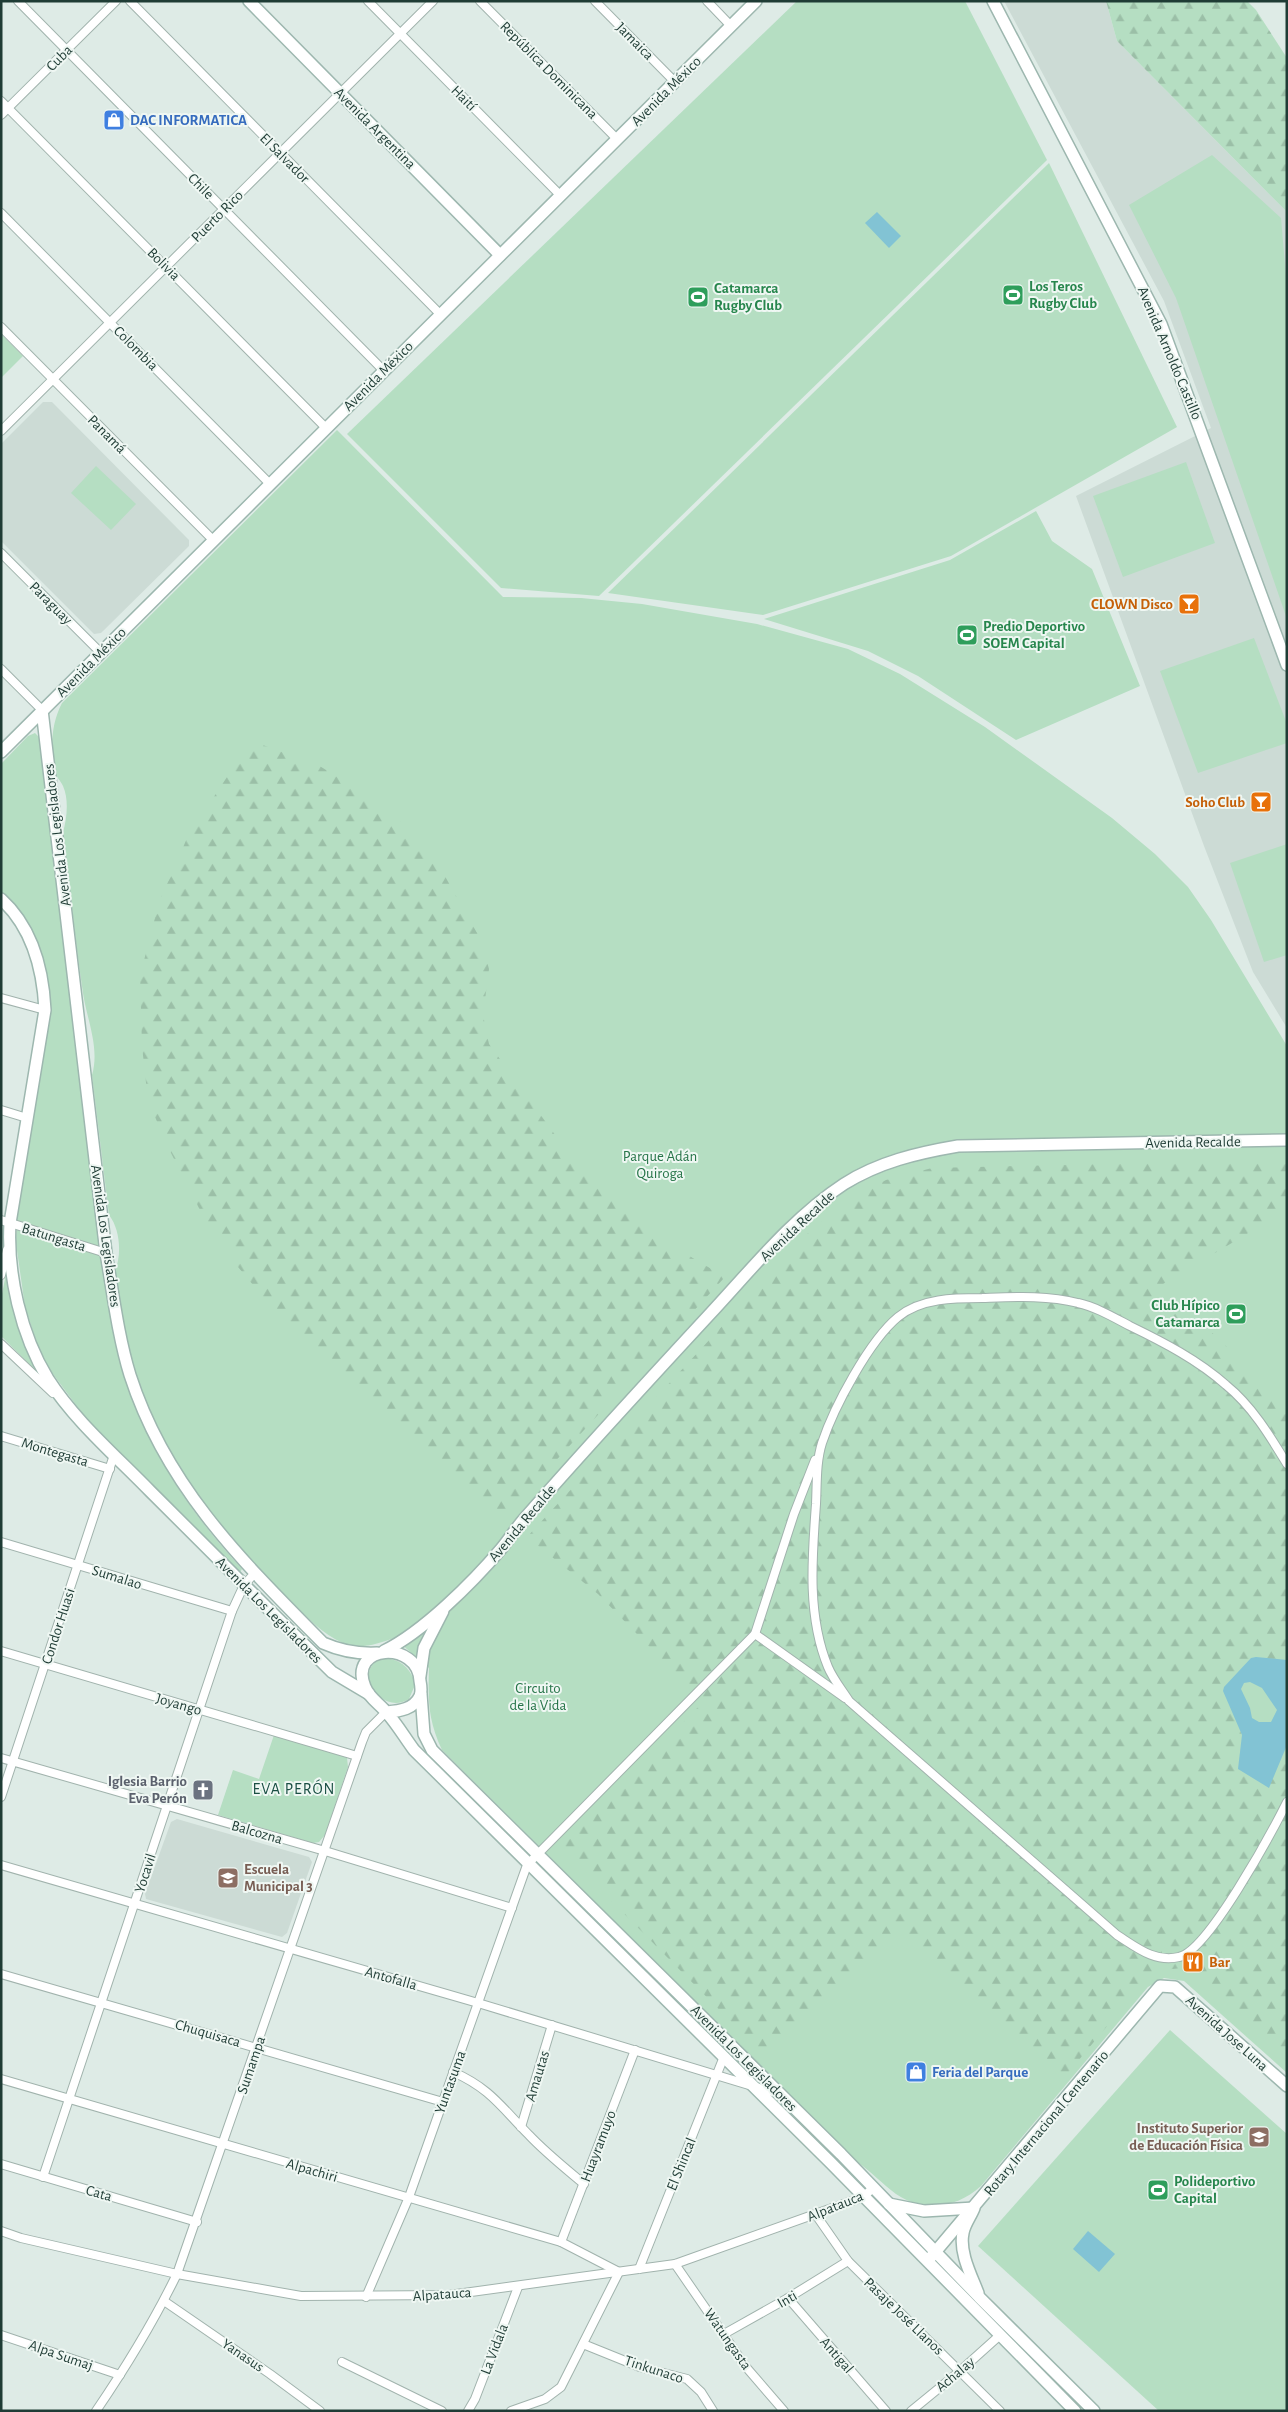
<svg xmlns="http://www.w3.org/2000/svg" width="1288" height="2412" font-family="'Alegreya Sans',sans-serif">
<defs>
<pattern id="forest-firs" width="22" height="20" patternUnits="userSpaceOnUse" patternTransform="scale(1.25)"><rect width="22" height="20" fill="#b5dec2"/><path d="M5 1l3.5 6h-7zM16 11l3.5 6h-7z" fill="#9bbfa7"/></pattern>
</defs>
<rect width="100%" height="100%" fill="#deebe6"/>
<g fill="#ccdbd5">
<path d="M 1004,1 L 1106,1 L 1117,41 L 1287,212 L 1287,1028 L 1253,972 L 1204,846 L 1076,496 L 1211,428 L 1164,301 Z"/>
<path d="M 43,402 L 52,402 L 189,540 L 189,546 L 101,633 L 94,634 L 1,541 L 1,444 Z"/>
<path d="M 177,1819 L 309,1857 L 312,1862 L 287,1933 L 282,1937 L 146,1899 L 145,1894 L 171,1822 Z"/>
</g>
<g fill="#b5dec2">
<path d="M 797,1 L 965,1 L 1047,160 L 599,596 L 501,588 L 347,434 Z"/>
<path d="M 1212,155 L 1281,218 L 1287,288 L 1287,619 L 1176,298 L 1129,205 Z"/>
<path d="M 1049,163 L 1177,427 L 951,556 L 763,615 L 608,593 Z"/>
<path d="M 1,334 L 23,356 L 1,378 Z"/>
<path d="M 337,430 L 503,597 L 581,598 L 642,604 L 757,624 L 848,649 L 900,674 L 985,727 L 1112,818 L 1155,854 L 1188,887 L 1211,920 L 1287,1046 L 1287,2073 L 1184,1981 L 1164,1978 L 1148,1987 L 981,2186 C 957,2208 924,2213 896,2194 C 882,2184 871,2171 857,2162 L 442,1750 C 428,1720 428,1701 429,1668 L 394,1638 C 378,1644 359,1650 343,1643 C 322,1634 306,1616 290,1600 C 233,1545 178,1482 148,1407 C 130,1363 122,1316 115,1271 C 122,1254 120,1229 109,1215 L 92,1075 C 100,1048 87,1020 83,993 C 75,939 70,886 63,832 C 67,819 69,799 63,786 C 61,781 56,777 55,772 C 50,749 51,724 62,703 Z"/>
<path d="M 1186,462 L 1215,543 L 1123,577 L 1093,496 Z"/>
<path d="M 96,466 L 136,504 L 111,530 L 71,493 Z"/>
<path d="M 1036,511 L 1052,541 L 1092,569 L 1140,686 L 1016,740 L 918,676 L 868,651 L 764,619 L 950,560 Z"/>
<path d="M 1254,638 L 1287,724 L 1287,743 L 1198,773 L 1160,671 Z"/>
<path d="M 35,733 L 42,740 L 102,1266 C 109,1303 114,1342 126,1378 C 149,1451 190,1513 242,1569 L 240,1572 L 87,1420 L 53,1374 L 41,1355 L 25,1307 L 16,1243 L 17,1216 L 50,1011 C 48,961 38,927 1,891 L 1,764 L 28,736 Z"/>
<path d="M 1287,844 L 1287,955 L 1264,962 L 1230,863 Z"/>
<path d="M 7,1269 L 21,1334 L 37,1372 L 1,1336 L 1,1299 Z"/>
<path d="M 380,1659 C 397,1656 412,1668 415,1685 L 409,1699 C 382,1716 352,1673 380,1659 Z"/>
<path d="M 274,1735 L 343,1755 L 347,1758 L 348,1767 L 325,1835 L 319,1842 L 313,1843 L 218,1815 L 233,1770 L 259,1779 Z"/>
<path d="M 1170,2030 L 1287,2134 L 1287,2411 L 1159,2411 L 978,2246 Z"/>
</g>
<g fill="url(#forest-firs)">
<path d="M 1106,1 L 1247,1 L 1256,10 L 1287,58 L 1287,212 L 1117,41 Z"/>
<path d="M 260,744 L 318,765 L 384,806 L 429,848 L 481,940 L 489,969 L 483,1015 L 489,1044 L 577,1165 L 652,1234 L 725,1277 L 502,1519 L 413,1443 L 303,1340 L 264,1298 L 238,1267 L 203,1216 L 170,1151 L 148,1101 L 142,1046 L 140,976 L 159,902 L 188,836 L 229,774 Z"/>
<path d="M 1287,1160 L 1287,1210 L 1153,1290 L 1219,1338 L 1287,1414 L 1287,1660 L 1251,1658 L 1223,1691 L 1242,1735 L 1238,1770 L 1269,1787 L 1287,1745 L 1287,2062 L 1182,1968 L 1153,1971 L 1063,2079 L 897,1928 L 768,2059 L 560,1849 L 703,1702 L 598,1594 L 527,1537 L 810,1231 L 849,1200 L 886,1180 L 932,1168 Z"/>
</g>
<g fill="#82c3d4" fill-rule="evenodd">
<path d="M 877,212 L 901,236 L 889,248 L 865,223 Z"/>
<path d="M 1256,1657 L 1287,1660 L 1287,1745 L 1269,1788 L 1238,1769 L 1242,1735 L 1223,1691 L 1224,1687 L 1251,1658 ZM 1250,1682 L 1262,1688 L 1277,1710 L 1271,1722 L 1259,1722 L 1252,1718 L 1250,1708 L 1241,1689 L 1244,1683 Z"/>
<path d="M 1088,2231 L 1115,2254 L 1099,2272 L 1073,2249 Z"/>
</g>
<g fill="none" stroke-linecap="round" stroke-linejoin="round">
<g stroke="#a1b3ad" stroke-width="10">
<g id="street">
<path d="M 18,1 L 384,371"/>
<path d="M 130,1 L 440,314"/>
<path d="M 368,1 L 560,195"/>
<path d="M 480,1 L 617,139"/>
<path d="M 595,1 L 675,82"/>
<path d="M 707,1 L 731,26"/>
<path d="M 1,101 L 326,428"/>
<path d="M 1,115 L 116,1"/>
<path d="M 1,213 L 270,484"/>
<path d="M 1,327 L 213,540"/>
<path d="M 1,431 L 433,1"/>
<path d="M 1,553 L 100,652"/>
<path d="M 1,669 L 42,710"/>
<path d="M 1,998 L 45,1010"/>
<path d="M 1,1110 L 27,1118"/>
<path d="M 1,1220 L 106,1253"/>
<path d="M 1,1275 L 7,1250"/>
<path d="M 1,1344 L 53,1393"/>
<path d="M 1,1436 L 110,1469"/>
<path d="M 1287,1464 C 1270,1436 1252,1406 1226,1385 C 1198,1360 1163,1342 1130,1326 C 1113,1317 1096,1307 1078,1303 C 1047,1295 1013,1297 982,1298 C 955,1298 921,1298 898,1317 C 869,1341 834,1407 822,1443 C 816,1462 817,1483 816,1504 C 812,1558 807,1616 828,1667 C 833,1679 842,1690 849,1701 L 1117,1935 C 1136,1947 1155,1963 1179,1957 C 1208,1951 1272,1832 1287,1802"/>
<path d="M 1,1542 L 232,1611"/>
<path d="M 755,1634 L 845,1698"/>
<path d="M 1,1651 L 357,1756"/>
<path d="M 1,1758 L 325,1851 L 512,1908"/>
<path d="M 1,1797 L 114,1455"/>
<path d="M 1,1865 L 478,2003 L 779,2094"/>
<path d="M 1,1974 L 443,2102"/>
<path d="M 453,2072 C 490,2088 502,2108 529,2135 C 546,2153 565,2168 584,2184"/>
<path d="M 1,2079 L 561,2242 L 619,2272 L 561,2387 L 545,2399 L 511,2411"/>
<path d="M 521,2127 L 552,2025"/>
<path d="M 1,2164 L 197,2222"/>
<path d="M 43,2177 L 232,1611 L 244,1585 L 254,1574"/>
<path d="M 816,2215 L 848,2261 L 1000,2411"/>
<path d="M 1,2231 L 21,2238 L 177,2274 L 301,2296 L 449,2295 L 675,2264 L 863,2197 L 873,2188"/>
<path d="M 561,2242 L 635,2050"/>
<path d="M 675,2264 L 746,2367 L 784,2411"/>
<path d="M 639,2269 L 723,2059"/>
<path d="M 366,2297 L 409,2197 L 527,1865 L 755,1634 L 794,1514 L 815,1460"/>
<path d="M 788,2298 L 886,2411"/>
<path d="M 164,2301 L 270,2374 L 320,2411"/>
<path d="M 724,2334 L 788,2298 L 848,2261"/>
<path d="M 1,2335 L 120,2375"/>
<path d="M 583,2344 L 640,2367 L 687,2379 L 701,2392 L 713,2411"/>
<path d="M 342,2362 L 442,2411"/>
<path d="M 96,2411 C 126,2367 154,2321 177,2274 L 362,1742 L 366,1732 L 386,1712"/>
<path d="M 468,2411 L 475,2399 L 518,2287"/>
<path d="M 911,2411 L 960,2371 L 999,2336"/>
</g>
</g>
<g stroke="#9db7af" stroke-width="14">
<g id="secondary">
<path d="M 249,1 L 500,255"/>
<path d="M 993,1 L 1161,324 L 1287,665"/>
<path d="M 42,710 L 106,1253 C 113,1293 118,1336 130,1375 C 166,1487 243,1562 323,1643 C 341,1651 357,1654 377,1653"/>
<path d="M 1,752 L 756,1"/>
<path d="M 1,899 C 33,928 43,969 45,1010 L 10,1223 C 7,1274 21,1335 48,1379 C 75,1421 115,1455 150,1491 C 210,1551 271,1612 332,1672 L 369,1694"/>
<path d="M 384,1651 C 423,1632 473,1582 501,1549 C 510,1538 517,1527 525,1518 C 585,1449 647,1382 709,1315 C 751,1270 792,1218 844,1184 C 879,1162 917,1153 958,1146 L 1287,1140"/>
<path d="M 420,1676 L 424,1648 L 443,1611"/>
<path d="M 421,1694 L 424,1734 L 432,1750 L 841,2154 L 979,2297 L 1094,2411"/>
<path d="M 387,1712 C 400,1711 414,1709 420,1696 C 422,1691 421,1686 420,1681 C 418,1640 347,1644 365,1687 C 369,1698 380,1704 387,1713 C 397,1724 405,1738 414,1750 L 831,2163 L 1075,2411"/>
<path d="M 889,2204 L 924,2211 L 974,2208 C 971,2216 964,2225 963,2233 C 959,2252 971,2275 978,2293"/>
<path d="M 931,2257 L 1160,1986 L 1175,1987 L 1287,2086"/>
</g>
</g>
<use href="#street" stroke="#fff" stroke-width="8"/>
<use href="#secondary" stroke="#fff" stroke-width="11"/>
</g>
<defs>
<g id="shop-square" transform="scale(1.125)"><rect x="-9" y="-9" width="18" height="18" rx="4" fill="#3f7fe0" stroke="#eff7f3"/><path d="M-5-2.5h2.3a2.7 3.5 0 0 1 5.4 0H5L5.5 6h-11ZM-1.5-2.5h3a1.5 2.3 0 0 0-3 0Z" fill="#fff"/></g>
<g id="stadium-square" transform="scale(1.125)"><rect x="-9" y="-9" width="18" height="18" rx="4" fill="#2e9e5b" stroke="#eff7f3"/><path d="M0-5a6.5 5 0 1 0 0 10a6.5 5 0 1 0 0-10ZM-3.5-1.8h7v3.6h-7Z" fill="#fff"/></g>
<g id="bar-square" transform="scale(1.125)"><rect x="-9" y="-9" width="18" height="18" rx="4" fill="#e8710a" stroke="#eff7f3"/><path d="M-6-5H6L.8 .8V4.5H3.5V6h-7V4.5H-.8V.8Z" fill="#fff"/></g>
<g id="church-square" transform="scale(1.125)"><rect x="-9" y="-9" width="18" height="18" rx="4" fill="#6b7280" stroke="#eff7f3"/><path d="M-1.2-6h2.4v3.5h3.3v2.4h-3.3V6h-2.4V-.1h-3.3v-2.4h3.3Z" fill="#fff"/></g>
<g id="school-square" transform="scale(1.125)"><rect x="-9" y="-9" width="18" height="18" rx="4" fill="#8d6e63" stroke="#eff7f3"/><path d="M0-5L7-2L0 1L-7-2ZM-4 1L0 2.5L4 1V4Q0 6-4 4Z" fill="#fff"/></g>
<g id="restaurant-square" transform="scale(1.125)"><rect x="-9" y="-9" width="18" height="18" rx="4" fill="#e8710a" stroke="#eff7f3"/><path d="M-5-6h1v4h1v-4h1v4h1v-4h1v5L-1.5 .5V6h-2V.5L-5-1ZM5-6V6H3V1.5H1.5Q1.5-4 5-6Z" fill="#fff"/></g>
</defs>
<g fill-rule="evenodd">
<use href="#shop-square" x="114" y="120"/>
<use href="#stadium-square" x="1013" y="295"/>
<use href="#stadium-square" x="698" y="297"/>
<use href="#bar-square" x="1189" y="604"/>
<use href="#stadium-square" x="967" y="635"/>
<use href="#bar-square" x="1261" y="802"/>
<use href="#stadium-square" x="1236" y="1314"/>
<use href="#church-square" x="203" y="1790"/>
<use href="#school-square" x="228" y="1878"/>
<use href="#restaurant-square" x="1193" y="1962"/>
<use href="#shop-square" x="916" y="2072"/>
<use href="#school-square" x="1259" y="2137"/>
<use href="#stadium-square" x="1158" y="2190"/>
</g>
<g text-anchor="middle" stroke-width="4" stroke-linejoin="round" paint-order="stroke">
<g font-size="15" fill="#1f3c35" stroke="#eff7f3">
<text transform="translate(635 41) rotate(45)" y="5">Jamaica</text>
<text transform="translate(59 58) rotate(-45)" y="5">Cuba</text>
<text transform="translate(549 70) rotate(45)" y="5">República Dominicana</text>
<text transform="translate(666 91) rotate(-45)" y="5">Avenida México</text>
<text transform="translate(464 98) rotate(45)" y="5">Haití</text>
<text transform="translate(375 128) rotate(45)" y="5">Avenida Argentina</text>
<text transform="translate(285 158) rotate(45)" y="5">El Salvador</text>
<text transform="translate(201 186) rotate(45)" y="5">Chile</text>
<text transform="translate(217 216) rotate(-45)" y="5">Puerto Rico</text>
<text transform="translate(164 264) rotate(45)" y="5">Bolivia</text>
<text transform="translate(136 348) rotate(45)" y="5">Colombia</text>
<text transform="translate(1170 353) rotate(67)" y="5">Avenida Arnoldo Castillo</text>
<text transform="translate(378 376) rotate(-45)" y="5">Avenida México</text>
<text transform="translate(107 434) rotate(45)" y="5">Panamá</text>
<text transform="translate(51 603) rotate(45)" y="5">Paraguay</text>
<text transform="translate(91 662) rotate(-45)" y="5">Avenida México</text>
<text transform="translate(57 835) rotate(-97)" y="5">Avenida Los Legisladores</text>
<text transform="translate(1193 1142) rotate(-1)" y="5">Avenida Recalde</text>
<text transform="translate(797 1226) rotate(-43)" y="5">Avenida Recalde</text>
<text transform="translate(106 1236) rotate(82)" y="5">Avenida Los Legisladores</text>
<text transform="translate(54 1237) rotate(17)" y="5">Batungasta</text>
<text transform="translate(55 1452) rotate(17)" y="5">Montegasta</text>
<text transform="translate(522 1523) rotate(-50)" y="5">Avenida Recalde</text>
<text transform="translate(117 1577) rotate(17)" y="5">Sumalao</text>
<text transform="translate(269 1610) rotate(45)" y="5">Avenida Los Legisladores</text>
<text transform="translate(58 1626) rotate(-72)" y="5">Condor Huasi</text>
<text transform="translate(179 1704) rotate(16)" y="5">Joyango</text>
<text transform="translate(257 1832) rotate(16)" y="5">Balcozna</text>
<text transform="translate(145 1873) rotate(-72)" y="5">Yocavil</text>
<text transform="translate(391 1978) rotate(16)" y="5">Antofalla</text>
<text transform="translate(208 2033) rotate(16)" y="5">Chuquisaca</text>
<text transform="translate(1227 2033) rotate(42)" y="5">Avenida Jose Luna</text>
<text transform="translate(744 2058) rotate(45)" y="5">Avenida Los Legisladores</text>
<text transform="translate(251 2065) rotate(-71)" y="5">Sumampa</text>
<text transform="translate(537 2076) rotate(-73)" y="5">Amautas</text>
<text transform="translate(450 2082) rotate(-70)" y="5">Yuntasuma</text>
<text transform="translate(1046 2123) rotate(-50)" y="5">Rotary Internacional Centenario</text>
<text transform="translate(598 2146) rotate(-69)" y="5">Huayramuyo</text>
<text transform="translate(681 2164) rotate(-68)" y="5">El Shincal</text>
<text transform="translate(312 2170) rotate(16)" y="5">Alpachiri</text>
<text transform="translate(99 2193) rotate(16)" y="5">Cata</text>
<text transform="translate(835 2206) rotate(-22)" y="5">Alpatauca</text>
<text transform="translate(442 2294) rotate(-4)" y="5">Alpatauca</text>
<text transform="translate(787 2299) rotate(-30)" y="5">Inti</text>
<text transform="translate(904 2316) rotate(44)" y="5">Pasaje José Llanos</text>
<text transform="translate(728 2339) rotate(55)" y="5">Watungasta</text>
<text transform="translate(494 2349) rotate(-69)" y="5">La Vidala</text>
<text transform="translate(61 2355) rotate(19)" y="5">Alpa Sumaj</text>
<text transform="translate(243 2355) rotate(34)" y="5">Yanasus</text>
<text transform="translate(837 2355) rotate(49)" y="5">Antigal</text>
<text transform="translate(654 2369) rotate(18)" y="5">Tinkunaco</text>
<text transform="translate(955 2374) rotate(-40)" y="5">Achalay</text>
</g>
<g font-size="15" font-weight="bold" fill="#366cbe" stroke="#eff7f3" text-anchor="start">
<text x="130" y="125">DAC INFORMATICA</text>
<text x="932" y="2077">Feria del Parque</text>
</g>
<g font-size="15" font-weight="bold" fill="#27864d" stroke="#eff7f3" text-anchor="start">
<text x="1029" y="291">Los Teros<tspan x="1029" dy="17">Rugby Club</tspan></text>
<text x="714" y="293">Catamarca<tspan x="714" dy="17">Rugby Club</tspan></text>
<text x="983" y="631">Predio Deportivo<tspan x="983" dy="17">SOEM Capital</tspan></text>
<text x="1220" y="1310" text-anchor="end">Club Hípico<tspan x="1220" dy="17">Catamarca</tspan></text>
<text x="1174" y="2186">Polideportivo<tspan x="1174" dy="17">Capital</tspan></text>
</g>
<g font-size="15" font-weight="bold" fill="#c56008" stroke="#eff7f3" text-anchor="end">
<text x="1173" y="609">CLOWN Disco</text>
<text x="1245" y="807">Soho Club</text>
<text x="1209" y="1967" text-anchor="start">Bar</text>
</g>
<g font-size="15" fill="#277549" stroke="#eff7f3">
<text x="660" y="1161">Parque Adán<tspan x="660" dy="17">Quiroga</tspan></text>
<text x="538" y="1693">Circuito<tspan x="538" dy="17">de la Vida</tspan></text>
</g>
<g font-size="15" font-weight="bold" fill="#5b616d" stroke="#eff7f3" text-anchor="end">
<text x="187" y="1786">Iglesia Barrio<tspan x="187" dy="17">Eva Perón</tspan></text>
</g>
<g font-size="15" font-weight="bold" fill="#785e54" stroke="#eff7f3" text-anchor="start">
<text x="244" y="1874">Escuela<tspan x="244" dy="17">Municipal 3</tspan></text>
<text x="1243" y="2133" text-anchor="end">Instituto Superior<tspan x="1243" dy="17">de Educación Física</tspan></text>
</g>
<g font-size="16" letter-spacing="1" fill="#1a4f44" stroke="#eff7f3">
<text x="294" y="1794">EVA PERÓN</text>
</g>
</g>
<rect width="1288" height="2412" fill="none" stroke="#1f3c35" stroke-width="5"/>
</svg>
